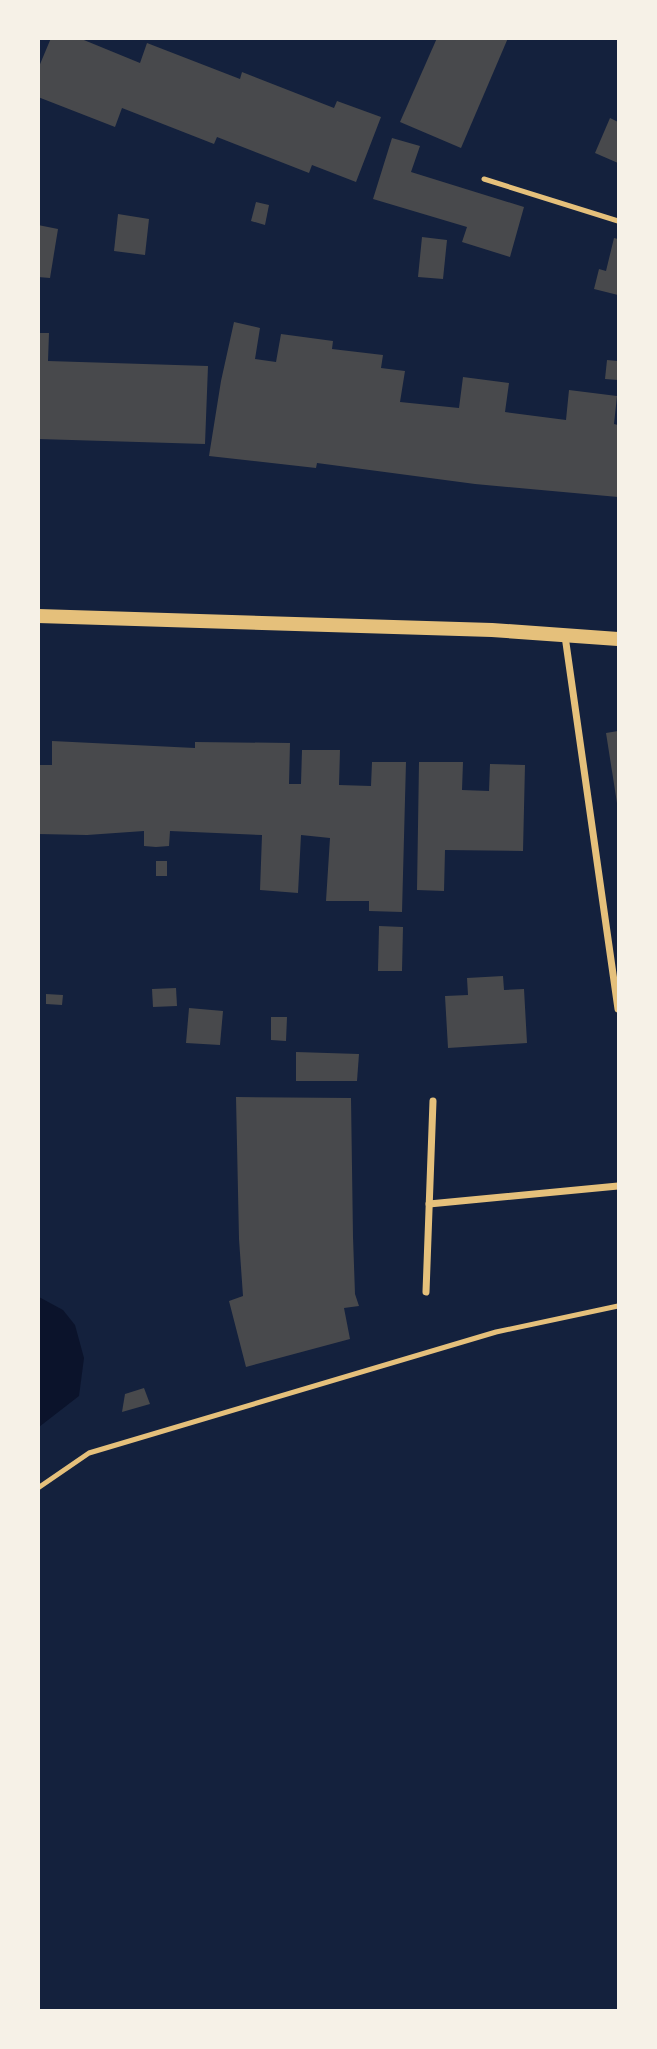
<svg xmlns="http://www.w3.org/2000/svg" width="657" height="2049" font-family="'IBM Plex Serif',serif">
<rect width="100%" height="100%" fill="#14213d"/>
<path fill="#0b132b" d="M 39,1297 L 63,1310 L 75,1325 L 84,1358 L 79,1396 L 39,1427 Z"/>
<g fill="#48494c">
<path d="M 51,38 L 79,38 L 140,63 L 147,43 L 240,79 L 242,72 L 334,108 L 337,101 L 381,117 L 356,182 L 312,165 L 309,173 L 217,137 L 214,144 L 122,108 L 115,127 L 38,97 L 38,69 Z"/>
<path d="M 437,38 L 508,38 L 461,148 L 400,122 Z"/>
<path d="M 610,118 L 618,122 L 618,163 L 595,153 Z"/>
<path d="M 392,138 L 420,146 L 411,172 L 524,207 L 510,257 L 462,242 L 467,227 L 373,199 Z"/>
<path d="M 256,202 L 269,205 L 265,225 L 251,221 Z"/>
<path d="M 118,214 L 149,219 L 145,255 L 114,251 Z"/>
<path d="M 38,225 L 58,229 L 50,278 L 38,277 Z"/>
<path d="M 422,237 L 447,240 L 443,279 L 418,277 Z"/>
<path d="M 614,238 L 618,239 L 618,295 L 594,289 L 599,269 L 606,271 Z"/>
<path d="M 234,322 L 260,328 L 255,359 L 276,362 L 281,334 L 333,341 L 332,349 L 383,355 L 381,368 L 405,371 L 400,402 L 459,408 L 463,377 L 509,383 L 505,412 L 566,420 L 569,390 L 617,396 L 614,424 L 618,425 L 618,497 L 475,484 L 317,463 L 316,468 L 209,456 L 221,381 Z"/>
<path d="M 38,333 L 49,333 L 48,361 L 208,366 L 205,444 L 38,439 Z"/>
<path d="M 607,360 L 618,361 L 618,380 L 605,379 Z"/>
<path d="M 618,731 L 618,802 L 617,803 L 606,733 Z"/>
<path d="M 52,741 L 195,748 L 195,742 L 290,743 L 289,784 L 301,784 L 302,750 L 340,750 L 339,785 L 371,786 L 372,762 L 406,762 L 402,912 L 369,911 L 369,901 L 326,901 L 330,838 L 301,835 L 298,893 L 260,890 L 262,835 L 170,831 L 169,846 L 156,847 L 144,846 L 144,831 L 87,835 L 38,834 L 38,765 L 52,765 Z"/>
<path d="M 419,762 L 463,762 L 462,790 L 489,791 L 490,764 L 525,765 L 523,851 L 445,850 L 444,891 L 417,890 Z"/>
<rect x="156" y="861" width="11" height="15"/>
<path d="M 379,926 L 403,927 L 402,971 L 378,971 Z"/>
<path d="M 503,976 L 504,990 L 524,989 L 527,1043 L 448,1048 L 445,996 L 468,995 L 467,978 Z"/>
<path d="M 176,988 L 177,1006 L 153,1007 L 152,989 Z"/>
<path d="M 46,994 L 63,995 L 62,1005 L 46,1004 Z"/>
<path d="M 189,1008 L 223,1011 L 220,1045 L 186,1043 Z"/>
<path d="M 271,1017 L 287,1017 L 286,1041 L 271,1040 Z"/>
<path d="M 296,1052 L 359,1054 L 357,1081 L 296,1081 Z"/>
<path d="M 236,1097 L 351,1098 L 353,1237 L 355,1294 L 359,1306 L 344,1308 L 350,1339 L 246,1367 L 229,1301 L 243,1296 L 239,1239 Z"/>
<path d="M 144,1388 L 150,1404 L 122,1412 L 125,1394 Z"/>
</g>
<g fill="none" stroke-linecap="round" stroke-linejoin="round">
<g stroke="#e5c07b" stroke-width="5">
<path d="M 484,179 L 618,221"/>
<path d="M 38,1488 L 89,1453 L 496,1332 L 618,1306"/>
</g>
<g stroke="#e5c07b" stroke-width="7">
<path d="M 565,636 L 618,1009"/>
<path d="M 429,1204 L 618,1186"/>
<path d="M 426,1292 L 433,1101"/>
</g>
<path stroke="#e5c07b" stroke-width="14" d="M 38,616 L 492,630 L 618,639"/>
</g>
<rect width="657" height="2049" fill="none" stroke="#f6f1e7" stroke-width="80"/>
</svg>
